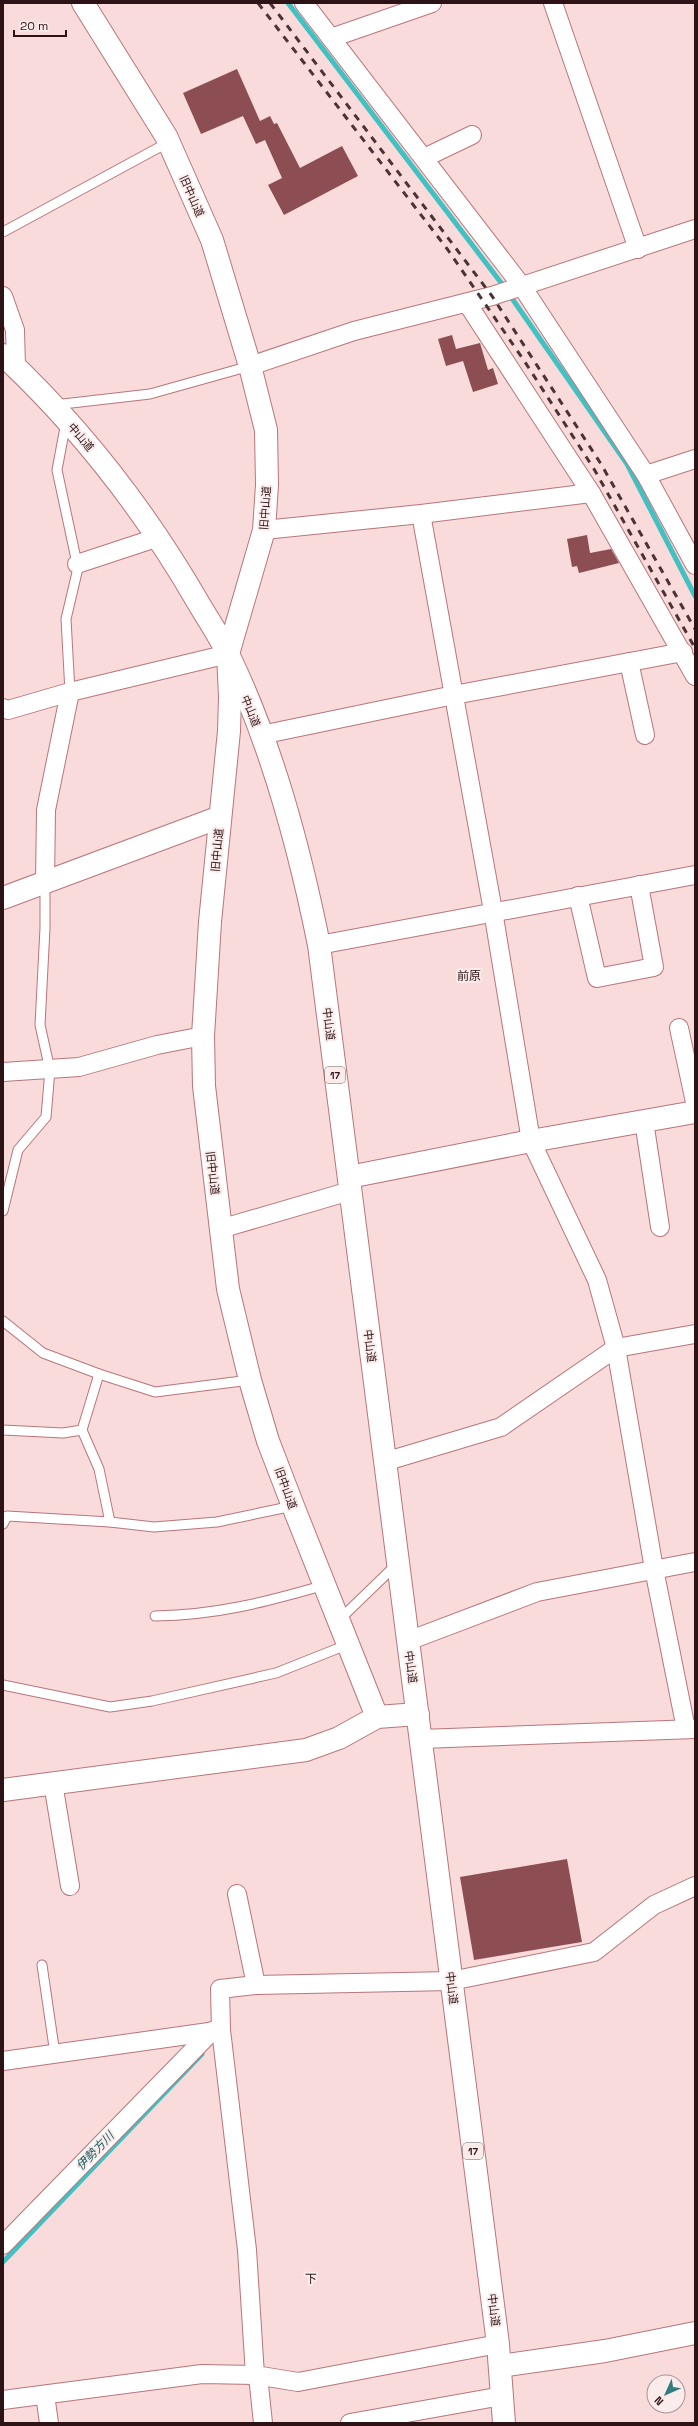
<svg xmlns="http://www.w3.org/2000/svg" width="698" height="2426" font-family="'Space Grotesk','Noto Sans JP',sans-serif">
<rect width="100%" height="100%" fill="#f9dbdb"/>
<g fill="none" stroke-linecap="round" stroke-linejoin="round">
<g stroke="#42c1c2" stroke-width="5">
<path d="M 288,3 L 502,284"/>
<path d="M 511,297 L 627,464 L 695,596"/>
<path d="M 3,2262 L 202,2054"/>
</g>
</g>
<g fill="#8c4e52">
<path d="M 237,69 L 260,121 L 270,116 L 274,124 L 277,123 L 300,168 L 342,146 L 358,176 L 284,215 L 268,185 L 282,178 L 265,140 L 256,144 L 243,116 L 201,134 L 183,93 Z"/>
<path d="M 452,335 L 456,349 L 480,343 L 488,370 L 493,368 L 498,384 L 473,392 L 463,361 L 446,366 L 438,339 Z"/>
<path d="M 587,535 L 590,553 L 611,549 L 619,563 L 579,573 L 577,566 L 572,567 L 567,539 Z"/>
<path d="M 567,1859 L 582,1942 L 474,1960 L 460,1877 Z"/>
</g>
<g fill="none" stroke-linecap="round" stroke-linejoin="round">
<g stroke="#b8767a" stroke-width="11">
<g id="lane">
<path d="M 3,232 L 169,142"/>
<path d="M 54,405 L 150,394 L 250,366"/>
<path d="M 66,422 L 57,470 L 78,568 L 66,619 L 70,692"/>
<path d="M 3,1211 L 18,1150 L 46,1117 L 50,1070 L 40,1025 L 45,928 L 45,882"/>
<path d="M 3,1321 L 43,1353 L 99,1374"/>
<path d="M 3,1430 L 63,1433 L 82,1430 L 99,1374 L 155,1392 L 250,1380"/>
<path d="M 110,1522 L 154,1527 L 217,1522 L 293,1506"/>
<path d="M 3,1524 L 7,1516 L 110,1522 L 99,1469 L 82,1430"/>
<path d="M 155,1616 C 217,1615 266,1602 325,1585"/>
<path d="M 339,1620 L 397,1564"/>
<path d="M 3,1685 L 110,1707 L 152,1701 L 276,1673 L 349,1644"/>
<path d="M 42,1965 L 55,2054"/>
</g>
</g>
<g stroke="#b8767a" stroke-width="20">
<g id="street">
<path d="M 304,3 L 521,285 L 646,475 L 695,565"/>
<path d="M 553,3 L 638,249"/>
<path d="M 331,38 L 432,3"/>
<path d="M 424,158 L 472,135"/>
<path d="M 3,296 L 15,330 L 16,367"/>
<path d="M 467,303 L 591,493 L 695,676"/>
<path d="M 250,366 L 354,331 L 492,296 L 695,229"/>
<path d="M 646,475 L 695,459"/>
<path d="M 421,514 L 493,911 L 531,1141 L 597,1280 L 616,1348 L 654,1569 L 686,1729"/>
<path d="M 264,530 L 421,514 L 591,493"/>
<path d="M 77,564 L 159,537"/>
<path d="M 629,662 L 645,735"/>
<path d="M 3,708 L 8,710 L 70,692 L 228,654"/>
<path d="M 261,735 L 454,695 L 683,652"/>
<path d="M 45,882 L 46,810 L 70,692"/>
<path d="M 578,896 L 597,978 L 654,967 L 639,885"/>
<path d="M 319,945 L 695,875"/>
<path d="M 679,1028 L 695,1102"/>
<path d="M 3,1072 L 79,1067 L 157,1045 L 203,1036"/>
<path d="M 644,1121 L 660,1227"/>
<path d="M 220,1229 L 350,1191"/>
<path d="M 384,1462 L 501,1427 L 616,1348 L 695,1334"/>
<path d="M 408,1641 L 537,1592 L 695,1562"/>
<path d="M 421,1739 L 695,1729"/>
<path d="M 53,1783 L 70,1886"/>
<path d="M 237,1894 L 256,1985"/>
<path d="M 3,2061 L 216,2031"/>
<path d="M 3,2245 L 212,2031"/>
<path d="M 255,2375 L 247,2250 L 221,2030 L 220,1989 L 256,1985 L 451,1981 L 594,1952 L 654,1905 L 695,1886"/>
<path d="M 258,2376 L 263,2423"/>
<path d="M 45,2395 L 49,2423"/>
<path d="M 3,2400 L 202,2374 L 255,2375 L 298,2382 L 498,2344"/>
<path d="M 350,2423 L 502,2396"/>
</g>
</g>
<g stroke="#b8767a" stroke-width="24">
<g id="secondary">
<path d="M 83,3 L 166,136 L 212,240 L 250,366 L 266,430 L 267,485 L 264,530 L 228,654 L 230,697 L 229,731 L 210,922 L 203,1036 L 204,1086 L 228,1289 L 250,1380 L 268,1441 L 293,1506 L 377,1717"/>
<path d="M 3,898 L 220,817"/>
<path d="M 349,1177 L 531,1141 L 695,1112"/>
<path d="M 3,1790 L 306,1750 L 339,1738 L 377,1717 L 418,1714"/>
<path d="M 500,2366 L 605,2351 L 695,2333"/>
</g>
</g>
<g stroke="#b8767a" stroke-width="24">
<path id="highway" d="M 3,355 C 81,428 146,512 199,604 C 209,621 220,637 228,654 C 272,745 299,846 319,945 L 498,2344 L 504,2423"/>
</g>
<use href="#lane" stroke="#fff" stroke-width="9"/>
<use href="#street" stroke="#fff" stroke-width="18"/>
<use href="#secondary" stroke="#fff" stroke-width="22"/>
<use href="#highway" stroke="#fff" stroke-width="22"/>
<g stroke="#4c3234" stroke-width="3" stroke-dasharray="7 7" stroke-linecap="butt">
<path d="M 258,3 L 448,250 L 523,359 L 594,469 L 695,648"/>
<path d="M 270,3 L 492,296 L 601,464 L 695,629"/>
</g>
</g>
<g text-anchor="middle" stroke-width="4" stroke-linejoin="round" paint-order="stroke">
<g fill="#fbecec" stroke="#6b5456" stroke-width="1">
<rect x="325" y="1067" width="20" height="16" rx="3"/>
<rect x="463" y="2143" width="20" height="16" rx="3"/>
</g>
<g font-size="10" font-weight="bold" fill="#2d1316">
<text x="335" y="1079">17</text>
<text x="473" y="2155">17</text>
</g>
<g font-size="11" fill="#2d1316" stroke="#fbecec">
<text transform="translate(192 196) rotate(66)" y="4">旧中山道</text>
<text transform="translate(81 437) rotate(49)" y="4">中山道</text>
<text transform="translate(265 508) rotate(-86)" y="4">旧中山道</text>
<text transform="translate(251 711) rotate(68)" y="4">中山道</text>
<text transform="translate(217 850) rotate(-85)" y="4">旧中山道</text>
<text transform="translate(329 1024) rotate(83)" y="4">中山道</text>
<text transform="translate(213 1173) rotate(83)" y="4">旧中山道</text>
<text transform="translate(370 1346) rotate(83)" y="4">中山道</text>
<text transform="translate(286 1488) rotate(70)" y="4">旧中山道</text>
<text transform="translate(411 1667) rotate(82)" y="4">中山道</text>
<text transform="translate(452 1988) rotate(83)" y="4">中山道</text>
<text transform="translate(494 2310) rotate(83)" y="4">中山道</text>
</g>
<g font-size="12" fill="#2d1316" stroke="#fbecec">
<text x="469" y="980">前原</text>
<text x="311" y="2283">下</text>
</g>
<g font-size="12" font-style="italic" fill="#165c5d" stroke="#fbecec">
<text transform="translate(95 2151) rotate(-46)" y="4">伊勢方川</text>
</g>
</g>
<rect width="698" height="2426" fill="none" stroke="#2d1316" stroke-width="8"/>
<g transform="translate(666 2394) rotate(225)"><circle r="19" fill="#fbecec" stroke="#a99596"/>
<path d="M0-3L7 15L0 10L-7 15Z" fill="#347d7d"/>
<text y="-6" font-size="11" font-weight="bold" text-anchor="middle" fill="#2d1316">N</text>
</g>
<path d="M14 30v6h52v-6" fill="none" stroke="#2d1316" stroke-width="2"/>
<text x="20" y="30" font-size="12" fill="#2d1316" stroke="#fbecec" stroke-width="3" paint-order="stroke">20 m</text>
</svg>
